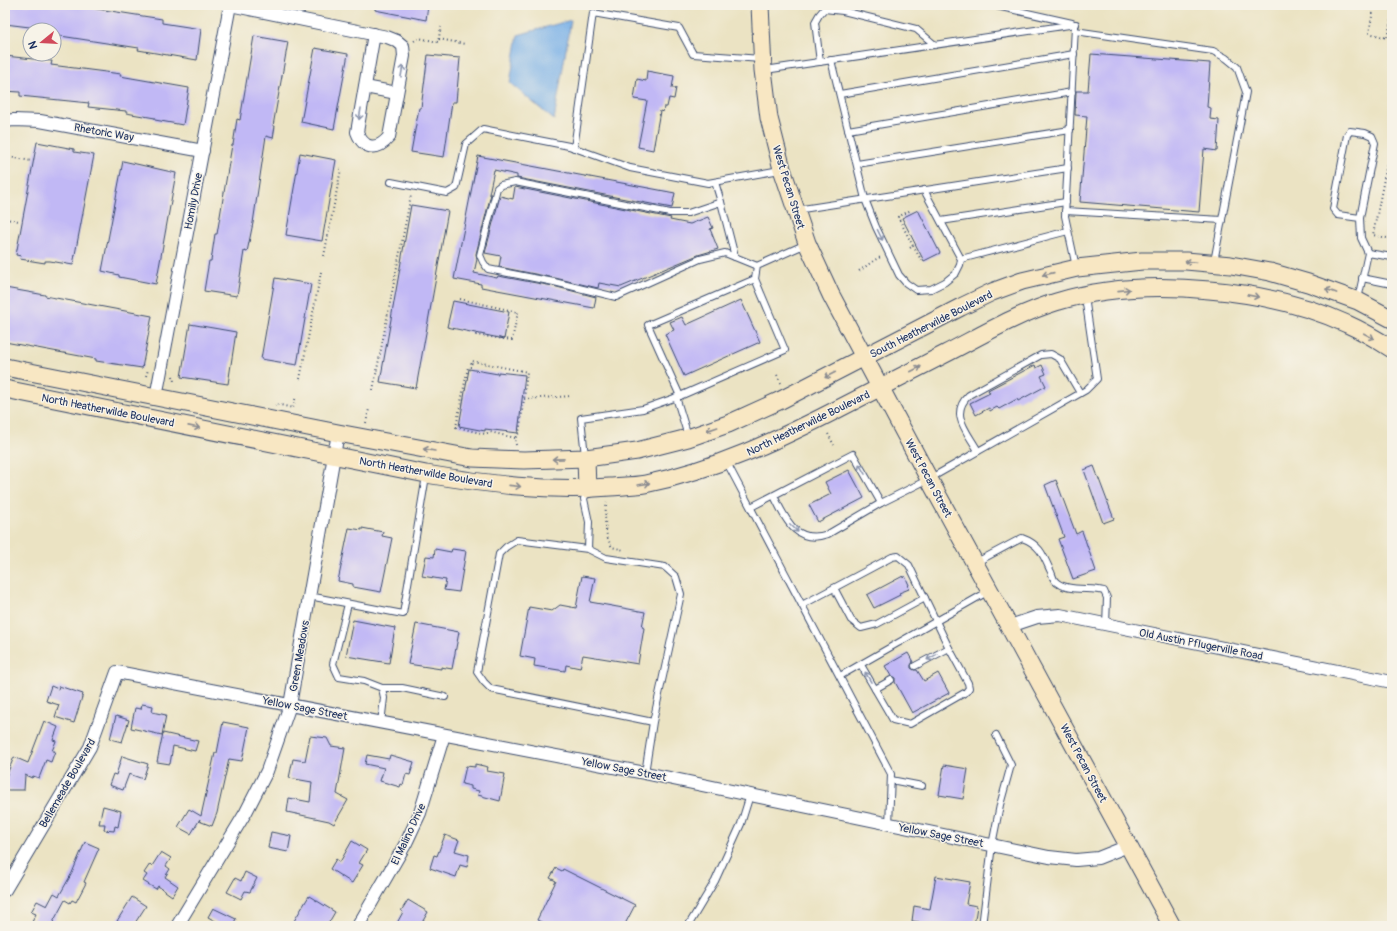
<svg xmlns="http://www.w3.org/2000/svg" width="1397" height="931" font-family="Pangolin,sans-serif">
<rect width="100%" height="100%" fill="#f7f3e8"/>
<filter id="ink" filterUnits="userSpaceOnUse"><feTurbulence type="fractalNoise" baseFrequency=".025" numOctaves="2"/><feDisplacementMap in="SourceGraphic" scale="8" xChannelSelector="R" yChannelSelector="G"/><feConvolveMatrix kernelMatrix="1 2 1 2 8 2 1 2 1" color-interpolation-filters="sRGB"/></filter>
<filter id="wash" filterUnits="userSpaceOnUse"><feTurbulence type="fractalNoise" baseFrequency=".012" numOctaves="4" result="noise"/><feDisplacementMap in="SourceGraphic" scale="16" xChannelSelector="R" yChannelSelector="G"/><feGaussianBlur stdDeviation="0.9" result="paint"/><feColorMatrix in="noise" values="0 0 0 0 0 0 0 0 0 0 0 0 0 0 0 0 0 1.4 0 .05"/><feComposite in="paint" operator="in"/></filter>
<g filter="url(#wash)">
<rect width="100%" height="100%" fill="#ebe3c3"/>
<path fill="#77afe7" stroke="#496fa2" d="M 571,20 L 554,120 L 510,83 L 518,35 Z"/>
<g id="blocks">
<g fill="#c1b8f5">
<path d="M 5,5 L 72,5 L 162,19 L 162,23 L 201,29 L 197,60 L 138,50 L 139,48 L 54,35 L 54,30 L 5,24 Z"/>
<path d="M 375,5 L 428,5 L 426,20 L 375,10 Z"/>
<path d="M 254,36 L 288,42 L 273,126 L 275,126 L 273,138 L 266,136 L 253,223 L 247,252 L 244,251 L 237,296 L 204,291 L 209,261 L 211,261 L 215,234 L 217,234 L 232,145 L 233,145 L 237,119 L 240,120 Z"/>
<path d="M 315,48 L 348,54 L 334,129 L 301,122 Z"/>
<path d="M 1091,54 L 1210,63 L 1207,107 L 1211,108 L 1210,119 L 1219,120 L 1217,151 L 1204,149 L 1199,212 L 1080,202 L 1087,116 L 1075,115 L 1076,91 L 1088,91 Z"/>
<path d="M 428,55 L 460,58 L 456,102 L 452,102 L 444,157 L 411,152 L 419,108 L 421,108 Z"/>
<path d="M 5,56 L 52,61 L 51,65 L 121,74 L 120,76 L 189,88 L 183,125 L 155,120 L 155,118 L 126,113 L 126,111 L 88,107 L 89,103 L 20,96 L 20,92 L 5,91 Z"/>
<path d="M 647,71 L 674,76 L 672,88 L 676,88 L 674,99 L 669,98 L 667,107 L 664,107 L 663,112 L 660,111 L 653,150 L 638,147 L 647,101 L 634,99 L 637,79 L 646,81 Z"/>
<path d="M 37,142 L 74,149 L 74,152 L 94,155 L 73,265 L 50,261 L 45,261 L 45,263 L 20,259 L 21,256 L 16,255 Z"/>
<path d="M 300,153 L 336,160 L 322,241 L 286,235 Z"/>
<path d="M 478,156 L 675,193 L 672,208 L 517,178 L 517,175 L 494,170 L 489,194 L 491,194 L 476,254 L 477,259 L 474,273 L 497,278 L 498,276 L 553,286 L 596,297 L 594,308 L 481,287 L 481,284 L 454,279 Z"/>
<path d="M 123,161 L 176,173 L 156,284 L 119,277 L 119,275 L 102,271 Z"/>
<path d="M 515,187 L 671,218 L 670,220 L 690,224 L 708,217 L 713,228 L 710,229 L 718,249 L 698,255 L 621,287 L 599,283 L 598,288 L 555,278 L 499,267 L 501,256 L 485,253 L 500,196 L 513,199 Z"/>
<path d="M 411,205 L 448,211 L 416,388 L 380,382 Z"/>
<path d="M 918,210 L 940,253 L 924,261 L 902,218 Z"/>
<path d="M 275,278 L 311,284 L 297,365 L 261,359 Z"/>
<path d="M 5,288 L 45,295 L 45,296 L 152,316 L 142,368 L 96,361 L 96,359 L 5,342 Z"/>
<path d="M 741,300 L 760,342 L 684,376 L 665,334 L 674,330 L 670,322 L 682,317 L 686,325 Z"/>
<path d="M 453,301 L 509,312 L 504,339 L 447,327 Z"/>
<path d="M 190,324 L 236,332 L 228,384 L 181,377 Z"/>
<path d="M 1035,365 L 1036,368 L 1042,365 L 1046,374 L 1041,376 L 1046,386 L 1018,401 L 1017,399 L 999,409 L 997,407 L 990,411 L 989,408 L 976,415 L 970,403 L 990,393 L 988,390 Z"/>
<path d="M 469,369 L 498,374 L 498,372 L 525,375 L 518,433 L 485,429 L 485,431 L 459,426 Z"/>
<path d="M 1094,466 L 1114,519 L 1103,523 L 1084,470 Z"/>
<path d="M 849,470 L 864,498 L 818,522 L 809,505 L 831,494 L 825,482 Z"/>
<path d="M 1056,480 L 1076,534 L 1082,531 L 1096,571 L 1073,579 L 1058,539 L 1064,537 L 1045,485 Z"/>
<path d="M 349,528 L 362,530 L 362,528 L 383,532 L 382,536 L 392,538 L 381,592 L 353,587 L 353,584 L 338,581 Z"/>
<path d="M 435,549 L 451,552 L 452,549 L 466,551 L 459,592 L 444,590 L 446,580 L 422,576 L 426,556 L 434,557 Z"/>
<path d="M 582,576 L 595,578 L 590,602 L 645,612 L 642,627 L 644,628 L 638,664 L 583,655 L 580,668 L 566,665 L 565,671 L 534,666 L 535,659 L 520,656 L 529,607 L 552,611 L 560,605 L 576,608 Z"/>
<path d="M 903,576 L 903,578 L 905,576 L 909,585 L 908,586 L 909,589 L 899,593 L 900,595 L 874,608 L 867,595 Z"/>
<path d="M 353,620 L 395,628 L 389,663 L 346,656 Z"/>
<path d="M 416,624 L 459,632 L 452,669 L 441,667 L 441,669 L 408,664 Z"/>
<path d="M 908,653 L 913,662 L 911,665 L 911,668 L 914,670 L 917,670 L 924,681 L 938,673 L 949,693 L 912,713 L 895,682 L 895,678 L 891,676 L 885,666 Z"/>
<path d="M 51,686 L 58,689 L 59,686 L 83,694 L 74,723 L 55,717 L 59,705 L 46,701 Z"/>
<path d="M 142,704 L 153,706 L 152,712 L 166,715 L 162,735 L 131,728 L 135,708 L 141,709 Z"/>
<path d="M 116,716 L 129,720 L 122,742 L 110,739 Z"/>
<path d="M 44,721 L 58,727 L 53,740 L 56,741 L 52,751 L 55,751 L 51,762 L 46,760 L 39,778 L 33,776 L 32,778 L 25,775 L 24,790 L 5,790 L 5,779 L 14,757 L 28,763 Z"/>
<path d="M 223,722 L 249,727 L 242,761 L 229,759 L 217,813 L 212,826 L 199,821 L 200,819 L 191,834 L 178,827 L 189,809 L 201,816 L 215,753 L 217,753 Z"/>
<path d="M 163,733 L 198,741 L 195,751 L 173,746 L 170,764 L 157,762 Z"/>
<path d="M 310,736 L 327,738 L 331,746 L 345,748 L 337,794 L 348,800 L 334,824 L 329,821 L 287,812 L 289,798 L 310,802 L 312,782 L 289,778 L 293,759 L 305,761 Z"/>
<path d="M 367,755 L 389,759 L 390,755 L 414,762 L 410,775 L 406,774 L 403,785 L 401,784 L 400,787 L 380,781 L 384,768 L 365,764 Z"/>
<path d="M 122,756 L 148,764 L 143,779 L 129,774 L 123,790 L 109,785 L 113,774 L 116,775 Z"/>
<path d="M 475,764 L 488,767 L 487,771 L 505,774 L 500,801 L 478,795 L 479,791 L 471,789 L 471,786 L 462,784 L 466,766 L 475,767 Z"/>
<path d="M 944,765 L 968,769 L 963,799 L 939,795 Z"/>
<path d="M 103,806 L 121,811 L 118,827 L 115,826 L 114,831 L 104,830 L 105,824 L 99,824 Z"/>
<path d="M 271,832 L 291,836 L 288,852 L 268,848 Z"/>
<path d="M 445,835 L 459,840 L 455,851 L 469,855 L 467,867 L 460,865 L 456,877 L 430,868 L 434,855 L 437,856 Z"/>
<path d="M 352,841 L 367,850 L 359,863 L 363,865 L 352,883 L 330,869 L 336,859 L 340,862 Z"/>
<path d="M 85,842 L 99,848 L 84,882 L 86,883 L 76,902 L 72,900 L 70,903 L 65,900 L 51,926 L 30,926 L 36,914 L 31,912 L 37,901 L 47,906 L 54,893 L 59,896 L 72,873 Z"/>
<path d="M 161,852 L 171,858 L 166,866 L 170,869 L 165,877 L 178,886 L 172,896 L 158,886 L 156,889 L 143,881 L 147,875 L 144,873 L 150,864 L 152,866 Z"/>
<path d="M 556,868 L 562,871 L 563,869 L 635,905 L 624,926 L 549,926 L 537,920 L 556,881 L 550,878 Z"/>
<path d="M 245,872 L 257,878 L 250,892 L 245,891 L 241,899 L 227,892 L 235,878 L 241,881 Z"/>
<path d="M 936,876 L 970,882 L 966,904 L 977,906 L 974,926 L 918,926 L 919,922 L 912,921 L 914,906 L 930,909 Z"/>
<path d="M 309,896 L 335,912 L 328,924 L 325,923 L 323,926 L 291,926 Z"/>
<path d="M 132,897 L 146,906 L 133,926 L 125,926 L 117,921 Z"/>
<path d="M 408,900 L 428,912 L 420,926 L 403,926 L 397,923 L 403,912 L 401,911 Z"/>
<path d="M 213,908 L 236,919 L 232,926 L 214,926 L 217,922 L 208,917 Z"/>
</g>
</g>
</g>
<g filter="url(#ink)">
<use href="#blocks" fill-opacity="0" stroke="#3a4a6d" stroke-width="1"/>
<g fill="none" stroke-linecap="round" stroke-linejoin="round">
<g stroke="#3a4a6d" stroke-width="8">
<g id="lane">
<path d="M 992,5 L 1072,23"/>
<path d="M 1075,27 L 1065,216 L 1076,267"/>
<path d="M 1075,31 L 1213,51 L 1226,58 L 1237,67 L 1246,92 L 1214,262"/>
<path d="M 831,60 L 865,199 L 876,227 L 899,275 L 906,283 L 916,290 L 931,289 L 945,282 L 956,273 L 960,265 L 961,259 L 924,190"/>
<path d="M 820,62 L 815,22 L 819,15 L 824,9 L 843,11 L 916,29 L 935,45"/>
<path d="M 765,70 L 1076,24"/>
<path d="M 840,94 L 1074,54"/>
<path d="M 848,130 L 1072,92"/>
<path d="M 574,148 L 593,13 L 679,28 L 693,54 L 761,59"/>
<path d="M 857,164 L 1070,130"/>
<path d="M 391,182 L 447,193 L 456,188 L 466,144 L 483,129 L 569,146 L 630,168 L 708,183 L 780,170"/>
<path d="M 715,182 L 721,202 L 688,213 L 670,213 L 515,182 L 501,185 L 497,188 L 480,255 L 483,262 L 488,269 L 554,282 L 616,297 L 700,259 L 725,253 L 757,266"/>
<path d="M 721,202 L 735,257"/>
<path d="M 796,210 L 1068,168"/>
<path d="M 1065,211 L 1222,220"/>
<path d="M 941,221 L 1066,202"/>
<path d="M 1368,253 L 1392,257"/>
<path d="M 961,259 L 1068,231"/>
<path d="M 1362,278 L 1392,284"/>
<path d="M 1358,299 L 1368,253 L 1361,238 L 1360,218 L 1375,143 L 1372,136 L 1365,133 L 1350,131 L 1347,135 L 1333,209 L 1338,215 L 1360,218"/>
<path d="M 680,396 L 648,325 L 755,279"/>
<path d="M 676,397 L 688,436"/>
<path d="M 978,451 C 967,431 949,414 969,395 L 1041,355 L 1051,354 L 1060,359 L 1080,393"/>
<path d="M 585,456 L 581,418 L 643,409 L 680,396 L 785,350 L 755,279 L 757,266 L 806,244"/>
<path d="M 726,461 L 891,774 L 889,825"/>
<path d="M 587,490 L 584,499 L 589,522 L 588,549"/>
<path d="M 774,496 C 786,520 796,545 828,534 L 881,503 L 929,479 L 1086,390 L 1097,379 L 1085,297"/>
<path d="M 751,507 L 853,454 L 881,503"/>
<path d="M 975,563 L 1022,538 C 1039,544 1043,554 1050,570 C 1052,573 1053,579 1055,581 C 1065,592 1090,587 1104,591 L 1107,598 L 1106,625"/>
<path d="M 834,588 L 851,620 L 861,628 L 877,624 L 925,598"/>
<path d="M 309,596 L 403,614 L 426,476"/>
<path d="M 348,604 L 333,664 L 339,677 L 364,681 L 382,688 L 384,698 L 381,723"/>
<path d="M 802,605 L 892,557 L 898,556 L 909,565 L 949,648 L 968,683 L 969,688 L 966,692 L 910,724 L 893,720 L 861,665"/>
<path d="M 915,666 L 949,648"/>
<path d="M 840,676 L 989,591"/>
<path d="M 382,688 L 402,688 L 445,697"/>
<path d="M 875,689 L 891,680"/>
<path d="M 645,773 L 653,722 L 681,594 L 676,577 L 665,567 L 606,558 L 588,549 L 517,540 L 506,547 L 499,554 L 477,672 L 484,682 L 491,689 L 653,722"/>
<path d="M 891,780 L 922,786"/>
<path d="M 688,926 L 715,881 L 741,824 L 750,795"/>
<path d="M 982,926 L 992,845 L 1000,805 L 1011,765 L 996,735"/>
</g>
</g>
<g stroke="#3a4a6d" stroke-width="14">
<g id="street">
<path d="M 230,5 L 387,37 L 397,41 L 403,46 L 404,56 L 389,137 C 377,151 364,150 357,132 L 374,34"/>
<path d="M 365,87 L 397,93"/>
<path d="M 5,121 L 14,120 L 40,121 L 203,151"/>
<path d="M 156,397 L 230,5"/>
<path d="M 1010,626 L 1037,617 L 1060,615 L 1392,682"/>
<path d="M 5,890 L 90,747 L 117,672 L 645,773 L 1049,857 L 1076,860 L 1098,858 L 1128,846"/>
<path d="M 177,926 L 246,812 L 267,771 L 290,705 L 338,433"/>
<path d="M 358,926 L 406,843 L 420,813 L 444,735"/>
</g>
</g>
<g stroke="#3a4a6d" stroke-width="19">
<g id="secondary">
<path d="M 760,5 L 763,70 L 769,118 L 782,169 L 807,243 L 831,295 L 929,479 L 1172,926"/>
<path d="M 5,367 L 338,433 L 472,458 L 524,460 L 586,458 L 637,451 L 688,438 L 728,424 L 781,400 L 961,307 L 992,292 L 1022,281 L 1077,268 L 1142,261 L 1186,261 L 1231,265 L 1270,272 L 1308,283 L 1358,301 L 1392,319"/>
<path d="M 5,389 L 426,474 C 487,484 548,492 610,487 C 621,486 634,486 645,484 C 714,470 778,440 840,408 C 875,390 910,372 945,354 C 982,335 1017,314 1056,302 C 1105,287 1158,285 1209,290 C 1256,294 1304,304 1347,324 C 1363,331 1378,340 1392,349"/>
<path d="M 586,458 L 587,489"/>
</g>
</g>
<g stroke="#3a4a6d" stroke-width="2" stroke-dasharray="1 3" stroke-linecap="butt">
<path d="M 1374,5 L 1369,33 L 1387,38 L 1392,15"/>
<path d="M 439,39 L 465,44"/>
<path d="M 414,41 L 419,38 L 438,42 L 441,27"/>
<path d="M 1392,138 L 1373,235 L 1392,239"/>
<path d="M 5,156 L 31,161"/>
<path d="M 5,219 L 19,221"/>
<path d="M 913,246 L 923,263"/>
<path d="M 910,248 L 913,246 L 898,217 L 911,210"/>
<path d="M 324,256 L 341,169"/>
<path d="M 859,271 C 867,266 873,260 881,257"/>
<path d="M 460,299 L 518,312 L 512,340 L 476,335 L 476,336"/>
<path d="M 777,375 L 781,383"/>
<path d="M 146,376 L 148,370"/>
<path d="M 173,376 L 174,381"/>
<path d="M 300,379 L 321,272"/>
<path d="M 373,390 L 411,195"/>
<path d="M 275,406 L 276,404 L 293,408 L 296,396"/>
<path d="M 366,423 L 369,409"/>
<path d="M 828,434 L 834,445"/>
<path d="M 515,438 L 490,432 L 485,434 L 456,427 L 468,367 L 471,367 L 472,361 L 527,372 L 524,399"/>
<path d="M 516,445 L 515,438 L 519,433 L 524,399 L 571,396"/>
<path d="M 607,502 C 604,516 604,535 612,547 L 624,550"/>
</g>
<use href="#lane" stroke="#fff" stroke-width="6"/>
<use href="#street" stroke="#fff" stroke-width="12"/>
<use href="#secondary" stroke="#f8e7c3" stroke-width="17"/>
</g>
<defs><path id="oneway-shaft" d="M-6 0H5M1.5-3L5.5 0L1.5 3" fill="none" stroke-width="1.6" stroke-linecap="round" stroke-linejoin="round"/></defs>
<g stroke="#8d97ae">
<use href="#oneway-shaft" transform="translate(402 71) rotate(-80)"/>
<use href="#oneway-shaft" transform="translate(360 114) rotate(100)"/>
<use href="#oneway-shaft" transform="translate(880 235) rotate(64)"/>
<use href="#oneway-shaft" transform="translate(862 469) rotate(-120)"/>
<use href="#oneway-shaft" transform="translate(794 528) rotate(45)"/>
<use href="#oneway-shaft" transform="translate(932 657) rotate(151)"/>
<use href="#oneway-shaft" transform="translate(868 677) rotate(-120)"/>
</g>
<g stroke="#8a8b90">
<use href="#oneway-shaft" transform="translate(1191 262) rotate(-176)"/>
<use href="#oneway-shaft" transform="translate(1048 274) rotate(167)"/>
<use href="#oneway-shaft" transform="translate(1124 290) rotate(-6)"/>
<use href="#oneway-shaft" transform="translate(1331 291) rotate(-160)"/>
<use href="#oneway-shaft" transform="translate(1253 296) rotate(11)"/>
<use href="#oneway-shaft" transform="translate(1369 336) rotate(28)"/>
<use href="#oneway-shaft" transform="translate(916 369) rotate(-27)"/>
<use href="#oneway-shaft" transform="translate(830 375) rotate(153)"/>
<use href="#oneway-shaft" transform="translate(194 427) rotate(11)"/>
<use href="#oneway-shaft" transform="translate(712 429) rotate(161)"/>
<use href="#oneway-shaft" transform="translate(429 450) rotate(-170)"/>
<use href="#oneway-shaft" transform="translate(558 459) rotate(179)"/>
<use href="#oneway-shaft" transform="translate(644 484) rotate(-10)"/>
<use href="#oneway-shaft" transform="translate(515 486) rotate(6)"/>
</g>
</g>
<g text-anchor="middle" stroke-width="3" stroke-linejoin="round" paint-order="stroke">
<g font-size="11" fill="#1b2f5e" stroke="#f7f3e8">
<text transform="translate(104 132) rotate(10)" y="4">Rhetoric Way</text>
<text transform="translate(789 187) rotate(73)" y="4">West Pecan Street</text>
<text transform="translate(193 201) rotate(-79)" y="4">Homily Drive</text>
<text transform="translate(931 324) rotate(-27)" y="4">South Heatherwilde Boulevard</text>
<text transform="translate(108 410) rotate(11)" y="4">North Heatherwilde Boulevard</text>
<text transform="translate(808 423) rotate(-26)" y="4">North Heatherwilde Boulevard</text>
<text transform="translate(426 472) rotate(10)" y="4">North Heatherwilde Boulevard</text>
<text transform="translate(929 478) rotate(62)" y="4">West Pecan Street</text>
<text transform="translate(1201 644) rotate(11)" y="4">Old Austin Pflugerville Road</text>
<text transform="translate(299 656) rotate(-80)" y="4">Green Meadows</text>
<text transform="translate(305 708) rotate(11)" y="4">Yellow Sage Street</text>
<text transform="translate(1084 763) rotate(62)" y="4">West Pecan Street</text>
<text transform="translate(624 769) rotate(11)" y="4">Yellow Sage Street</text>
<text transform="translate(67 783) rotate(-60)" y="4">Bellemeade Boulevard</text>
<text transform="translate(408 834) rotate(-65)" y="4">El Malino Drive</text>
<text transform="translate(941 835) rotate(11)" y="4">Yellow Sage Street</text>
</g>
</g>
<rect width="1397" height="931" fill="none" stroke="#f7f3e8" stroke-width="20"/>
<g transform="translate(42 42) rotate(252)"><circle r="19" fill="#f7f3e8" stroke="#9fa5b1"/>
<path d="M0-3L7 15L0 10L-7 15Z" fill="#d1495b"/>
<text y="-6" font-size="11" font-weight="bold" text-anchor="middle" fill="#1b2f5e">N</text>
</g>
</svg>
